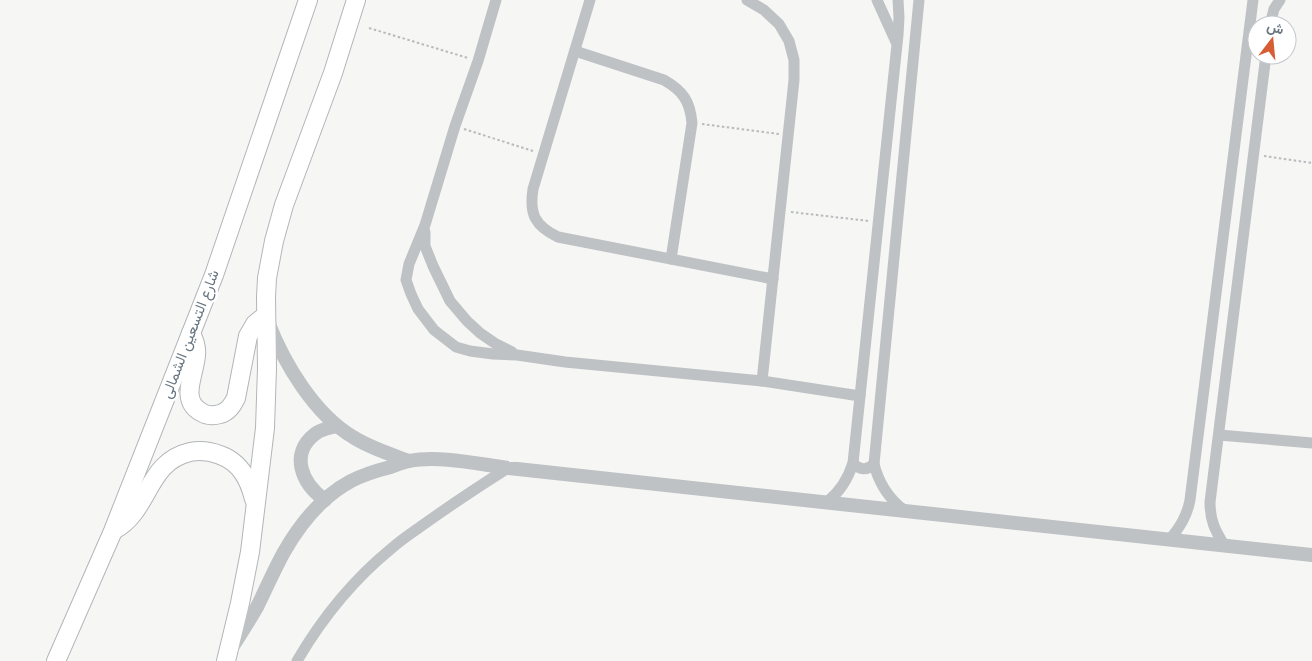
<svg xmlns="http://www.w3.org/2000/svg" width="1312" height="661" font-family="'Varela Round',Vazirmatn,sans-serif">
<rect width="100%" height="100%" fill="#f6f6f4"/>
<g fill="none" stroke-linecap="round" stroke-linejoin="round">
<g stroke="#b2b6b9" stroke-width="20">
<g id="primary">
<path d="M 191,333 C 194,340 197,347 196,355 C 195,374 179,400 201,412 C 207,416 213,416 220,414 C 228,412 232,406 236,398 L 248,336 L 255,324 L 266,315"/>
<path d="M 114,530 C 150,511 146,462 190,452 C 200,450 210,451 220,455 C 240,462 249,479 254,499"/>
<path d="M 56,661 L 113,531 L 214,275 L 308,0"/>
<path d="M 226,661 L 240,603 L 250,552 L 265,428 L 267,368 L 266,297 L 267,278 L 274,241 L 284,205 L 333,73 L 356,0"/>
</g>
</g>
<g stroke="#b8bbbd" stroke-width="2" stroke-dasharray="2.5 2.5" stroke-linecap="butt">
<path d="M 369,28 L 468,58"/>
<path d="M 702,124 L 779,134"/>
<path d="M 464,129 L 533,151"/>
<path d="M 1264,156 L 1312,163"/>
<path d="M 791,212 L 869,221"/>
</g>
<g stroke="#bec2c5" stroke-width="11">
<path d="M 496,0 L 478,61 L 455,126 L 425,225 L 409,264 L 406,280 L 411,294 L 418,309 L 434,330 L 456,347 L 470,351 L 493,354 L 517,355 L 565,362 L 762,381 L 860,396"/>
<path d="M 590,0 L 533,189 C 529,214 535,226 558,237 L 773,279"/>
<path d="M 747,0 L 764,10 L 779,24 L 789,41 L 794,60 L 794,80 L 762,381"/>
<path d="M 877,0 L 896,42"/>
<path d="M 1270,25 L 1274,9 L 1280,0"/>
<path d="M 575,51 L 664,80 C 683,91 690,101 692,123 L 671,259"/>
<path d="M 425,232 L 425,246 L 433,266 L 450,301 L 467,321 L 480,333 L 496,344 L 512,352"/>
<path d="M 1219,435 L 1312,443"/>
<path d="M 853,463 C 859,470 867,471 874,464"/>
<path d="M 827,502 C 841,491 848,479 853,463 L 898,35 L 899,17 L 898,0"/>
<path d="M 904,510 C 888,498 879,484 874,464 L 919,0"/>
<path d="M 1170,539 C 1180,527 1187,516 1190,500 L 1253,0"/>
<path d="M 1224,545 C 1215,530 1210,521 1210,502 L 1266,55"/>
<path d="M 297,661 C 322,618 354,579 392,548 C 401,540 410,534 420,527 C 448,507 478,487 508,468"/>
</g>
<g stroke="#bec2c5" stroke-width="14">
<path d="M 268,322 C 284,363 314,414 353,437 C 370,448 390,454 409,461"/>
<path d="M 325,500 C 302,484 289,454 315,434 C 321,429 329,428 337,426"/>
<path d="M 231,649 C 240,635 249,621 257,607 C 266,589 274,570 284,552 C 300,524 323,496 351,481 C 363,475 375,471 387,468 C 394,466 402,462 409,461 C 439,455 478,464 508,468 L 1312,555"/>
</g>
<use href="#primary" stroke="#fff" stroke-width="18"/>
</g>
<g text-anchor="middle" stroke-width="5" stroke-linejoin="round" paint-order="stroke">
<g font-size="15" fill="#687682" stroke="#fff">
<text transform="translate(190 334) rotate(-69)" y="5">شارع التسعين الشمالى</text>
</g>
</g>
<g transform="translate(1272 40) rotate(16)"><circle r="24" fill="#ffffff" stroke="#c3c8cd"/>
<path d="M0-4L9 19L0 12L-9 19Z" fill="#d65d34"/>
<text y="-8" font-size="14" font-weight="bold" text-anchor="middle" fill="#687682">ش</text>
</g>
</svg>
